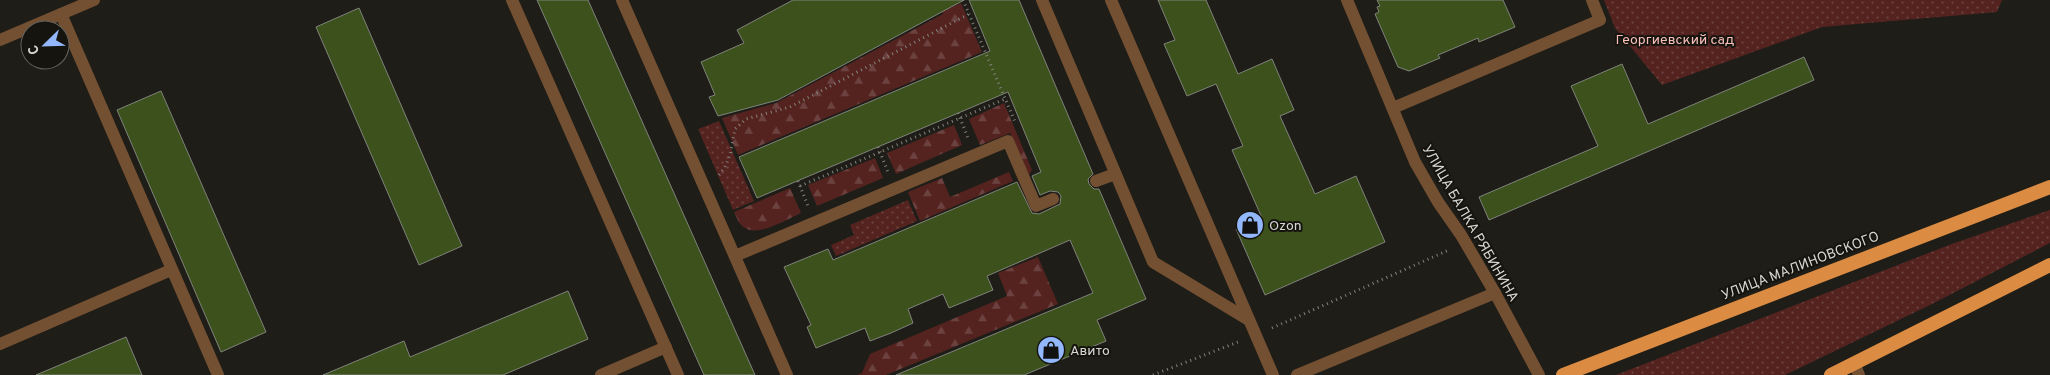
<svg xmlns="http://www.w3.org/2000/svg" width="2050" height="375" font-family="Overpass,sans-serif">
<defs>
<pattern id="grass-dots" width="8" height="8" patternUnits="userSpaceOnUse" patternTransform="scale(1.25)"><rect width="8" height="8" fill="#542320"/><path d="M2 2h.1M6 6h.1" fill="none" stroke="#6c4240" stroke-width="1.8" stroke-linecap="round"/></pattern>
<pattern id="forest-firs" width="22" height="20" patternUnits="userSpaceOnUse" patternTransform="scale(1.25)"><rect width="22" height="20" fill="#542320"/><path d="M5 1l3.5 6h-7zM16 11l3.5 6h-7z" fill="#6c4240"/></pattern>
</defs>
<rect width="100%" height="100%" fill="#1f1d17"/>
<g fill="url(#grass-dots)">
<path d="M 1604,0 L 2002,0 L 1997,12 L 1822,27 L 1662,85 L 1615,28 Z"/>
<path d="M 719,121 L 754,201 L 733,210 L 698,129 Z"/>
<path d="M 908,200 L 917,221 L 836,256 L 831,245 L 854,235 L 850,225 Z"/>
<path d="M 2050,210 L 2050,243 L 1932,304 L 1785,375 L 1616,375 L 1949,245 Z"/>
</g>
<g fill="url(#forest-firs)">
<path d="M 961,3 L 982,52 L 738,155 L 722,118 L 776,103 L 943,14 L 942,11 Z"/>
<path d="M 1004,103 L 1032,170 L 1028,176 L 1010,133 L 980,145 L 969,119 Z"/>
<path d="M 954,125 L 962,145 L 896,174 L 887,153 Z"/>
<path d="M 875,158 L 883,178 L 817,206 L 808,185 Z"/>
<path d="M 1009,172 L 1013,181 L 920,221 L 908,192 L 942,178 L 950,197 Z"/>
<path d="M 790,188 L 801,213 C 787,219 759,237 745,228 C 739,225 737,218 734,212 Z"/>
<path d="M 1038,257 L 1058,304 L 886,375 L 857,375 L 862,373 L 870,354 L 1007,296 L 998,273 Z"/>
</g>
<g fill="#3c511b" stroke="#7f837c">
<path d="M 537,0 L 588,0 L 755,375 L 704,375 Z"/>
<path d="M 793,0 L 964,0 L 778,100 L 718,116 L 709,97 L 715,95 L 701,62 L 744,43 L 737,30 Z"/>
<path d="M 969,0 L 1019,0 L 1093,174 L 1088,179 L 1089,184 L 1094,189 L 1099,189 L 1146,299 L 1097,320 L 1106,341 L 1024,375 L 896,375 L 1093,293 L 1070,240 L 987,276 L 993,290 L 949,308 L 943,294 L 908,309 L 913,323 L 891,333 L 870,341 L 865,328 L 816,348 L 807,327 L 811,325 L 784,267 L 828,249 L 833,260 L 1017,182 L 1032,213 L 1039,214 L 1060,204 L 1061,196 L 1058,192 L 1050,191 L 1040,195 L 1032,176 L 1041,172 L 1008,92 L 757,198 L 739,157 L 990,51 Z"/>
<path d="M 1158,0 L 1206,0 L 1238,74 L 1272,59 L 1294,110 L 1280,116 L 1315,194 L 1356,176 L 1385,242 L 1265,295 L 1236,229 L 1262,218 L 1232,150 L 1243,146 L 1216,84 L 1187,96 L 1164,44 L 1175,40 Z"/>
<path d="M 1377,0 L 1503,0 L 1515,27 L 1479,42 L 1478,38 L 1438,55 L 1440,58 L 1409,71 L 1398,67 L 1375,14 L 1379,12 L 1377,7 L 1380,6 Z"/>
<path d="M 359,8 L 462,246 L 419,265 L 316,27 Z"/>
<path d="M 1804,57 L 1814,80 L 1489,220 L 1479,197 L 1598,146 L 1571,86 L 1622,64 L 1648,124 Z"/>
<path d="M 161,91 L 266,332 L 221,352 L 117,110 Z"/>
<path d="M 568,291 L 588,339 L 503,375 L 323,375 L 404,341 L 410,357 Z"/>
<path d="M 126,337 L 142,375 L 36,375 Z"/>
</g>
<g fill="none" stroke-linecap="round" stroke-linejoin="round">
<g stroke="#84827d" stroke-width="3" stroke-dasharray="1 4" stroke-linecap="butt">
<path d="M 963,0 L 1016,124"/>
<path d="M 958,113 L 968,138"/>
<path d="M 878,147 L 888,172"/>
<path d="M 719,175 L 725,167 L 730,155 L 735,129 L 746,119 L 790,107 L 969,14"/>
<path d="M 798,181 L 808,206"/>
<path d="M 800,186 L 1005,99"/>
<path d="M 1272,328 L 1449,250"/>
<path d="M 1153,375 L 1238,342"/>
</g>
<g stroke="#745033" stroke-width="12">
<path d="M 512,0 L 678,375"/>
<path d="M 622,0 L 787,375"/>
<path d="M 1042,0 L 1153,262 L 1249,320"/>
<path d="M 1111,0 L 1273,375"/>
<path d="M 61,14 L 218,375"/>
<path d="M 0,40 L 94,0"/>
<path d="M 1393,108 L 1600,20 L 1592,0"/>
<path d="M 1096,181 L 1115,174"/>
<path d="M 735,256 L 1008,141 L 1036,206 L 1053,199"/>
<path d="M 0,344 L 171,270"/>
<path d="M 601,375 L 666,347"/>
<path d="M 1297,375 L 1495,293"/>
</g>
<g stroke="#745033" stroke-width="12">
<path d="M 1347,0 L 1415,162 L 1438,202 L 1461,235 L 1495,293 L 1539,375"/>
<path d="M 1854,363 L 1859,375"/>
</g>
<g stroke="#dc8c42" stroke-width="14">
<path d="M 1563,375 L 2050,187"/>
<path d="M 1831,375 L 2050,265"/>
</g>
</g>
<defs>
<g id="shop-disc" transform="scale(1.4375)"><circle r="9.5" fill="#92b7fd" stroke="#16140f"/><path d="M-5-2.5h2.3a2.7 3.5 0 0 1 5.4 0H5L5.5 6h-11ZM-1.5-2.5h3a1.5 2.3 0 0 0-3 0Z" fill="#111"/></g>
</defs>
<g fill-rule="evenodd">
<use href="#shop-disc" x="1250" y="225"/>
<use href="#shop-disc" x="1051" y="350"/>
</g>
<g text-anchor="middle" stroke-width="4" stroke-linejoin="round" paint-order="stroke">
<g font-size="14" fill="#f8beb8" stroke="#16140f">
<text x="1675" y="44">Георгиевский сад</text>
</g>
<g font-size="14" fill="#d7d6d2" stroke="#16140f">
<text transform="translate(1471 223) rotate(60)" y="5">УЛИЦА БАЛКА РЯБИНИНА</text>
<text transform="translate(1800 265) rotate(-21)" y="5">УЛИЦА МАЛИНОВСКОГО</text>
</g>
<g font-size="14" fill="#d7d6d2" stroke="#16140f" text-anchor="start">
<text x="1269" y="230">Ozon</text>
<text x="1070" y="355">Авито</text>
</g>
</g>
<g transform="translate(45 45) rotate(247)"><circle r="24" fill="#16140f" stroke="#63625d"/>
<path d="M0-4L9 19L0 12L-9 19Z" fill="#92b7fd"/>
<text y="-8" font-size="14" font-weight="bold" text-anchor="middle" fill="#d7d6d2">С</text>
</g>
</svg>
